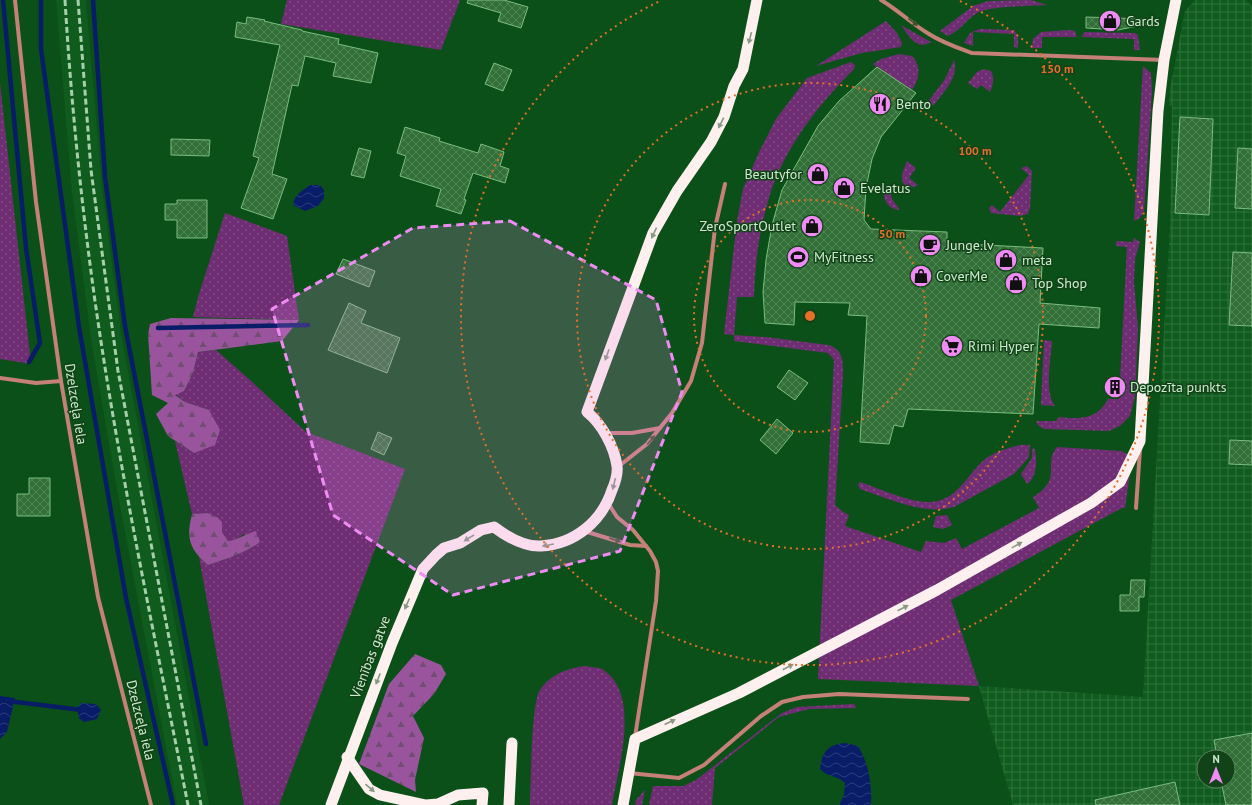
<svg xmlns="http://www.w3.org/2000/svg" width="1252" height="805" font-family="'PT Sans',sans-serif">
<defs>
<pattern id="industrial-grid" width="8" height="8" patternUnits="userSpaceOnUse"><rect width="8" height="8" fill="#105c1f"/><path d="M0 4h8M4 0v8" fill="none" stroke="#32743e"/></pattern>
<pattern id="grass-dots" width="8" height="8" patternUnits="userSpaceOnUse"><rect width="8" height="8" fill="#6f2e73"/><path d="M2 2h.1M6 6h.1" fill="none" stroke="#824c86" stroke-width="1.8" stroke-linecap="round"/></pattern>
<pattern id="forest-firs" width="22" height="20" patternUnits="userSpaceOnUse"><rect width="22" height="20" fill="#9a549d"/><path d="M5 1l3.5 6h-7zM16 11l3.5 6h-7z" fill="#704e72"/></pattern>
<pattern id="water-waves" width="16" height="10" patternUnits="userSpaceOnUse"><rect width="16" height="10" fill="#081c68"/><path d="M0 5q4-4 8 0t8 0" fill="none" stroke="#2b3d7c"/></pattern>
<pattern id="building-cross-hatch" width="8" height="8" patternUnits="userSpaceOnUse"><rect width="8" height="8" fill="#327038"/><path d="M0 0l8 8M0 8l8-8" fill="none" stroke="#4e8554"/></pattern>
</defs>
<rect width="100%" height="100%" fill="#0b5018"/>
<path fill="#105c1f" d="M 56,0 L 86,0 L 102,188 L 122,339 L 209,805 L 177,805 L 118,495 L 92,345 L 72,193 Z"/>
<path fill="url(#industrial-grid)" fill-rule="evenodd" d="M 1195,0 L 1246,0 L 1252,6 L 1252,805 L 1013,805 L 979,686 L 1143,697 L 1170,226 L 1172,106 L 1169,106 L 1170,89 L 1185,11 ZM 1204,757 L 1228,757 L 1228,781 L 1204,781 Z"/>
<g fill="url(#grass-dots)">
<path d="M 287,0 L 460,0 L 441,50 L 281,24 Z"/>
<path d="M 1031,0 L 1047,5 C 1031,6 989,6 977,13 C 966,20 960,31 948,36 L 940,31 L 973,6 L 988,1 Z"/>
<path d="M 886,21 L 897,33 L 902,43 L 901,47 L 862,53 L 816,66 Z"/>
<path d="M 901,25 L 931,42 C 916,51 908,35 901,25 Z"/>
<path d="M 980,29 L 1014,30 L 1018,36 L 1018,48 L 1014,47 L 1014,34 L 973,32 L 973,46 L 964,43 L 970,33 Z"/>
<path d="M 1069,30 L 1075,31 L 1077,37 L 1042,37 L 1042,48 L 1032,48 L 1033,39 L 1041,32 Z"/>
<path d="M 1084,32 L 1135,33 L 1138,35 L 1140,50 L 1134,50 L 1134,39 L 1082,37 Z"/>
<path d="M 899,54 L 912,56 C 922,66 919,80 912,90 L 873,64 L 881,59 Z"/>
<path d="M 954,60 C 959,78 944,91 934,105 L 925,106 L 945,79 Z"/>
<path d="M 851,62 L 855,65 L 854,69 C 819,104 783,149 769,198 C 759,230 755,264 754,297 L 737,297 L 734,335 L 766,337 L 828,345 C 843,349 843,360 843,374 L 835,505 L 843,512 L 849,515 L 845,526 L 921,552 L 926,541 L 944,543 L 956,538 L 962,549 L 1039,508 L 1033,497 C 1064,478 1042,465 1057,447 L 1122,451 L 1128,455 L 1131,467 L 1125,508 L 1122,508 L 951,600 L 979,686 L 818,679 L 834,360 L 828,353 L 734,341 L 734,335 L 724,334 L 737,221 L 743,189 L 760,150 L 776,119 L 807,78 Z"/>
<path d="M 1143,66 L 1151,73 L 1152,92 L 1144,211 L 1140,218 L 1134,221 Z"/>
<path d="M 984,69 L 991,71 C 995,78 993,85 990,92 L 981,85 L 977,89 L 968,83 L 977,72 Z"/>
<path d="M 0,83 L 31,364 L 0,359 Z"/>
<path d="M 907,161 L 916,168 L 909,178 L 918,185 L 913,187 L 906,186 C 898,180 904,169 907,161 Z"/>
<path d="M 1027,166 L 1032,171 L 1030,208 L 1028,214 L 1020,216 L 991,213 L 989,208 L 992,205 L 1000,212 L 1029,175 L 1021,168 Z"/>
<path d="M 888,185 L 892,199 L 900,210 C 891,209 886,205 884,196 Z"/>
<path d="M 225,213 L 287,236 L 299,320 L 193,317 L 198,297 Z"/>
<path d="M 1134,238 L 1140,242 L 1135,259 L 1134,282 L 1138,328 L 1135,396 L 1130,416 L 1120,426 L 1109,431 L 1044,429 L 1038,425 L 1036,421 L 1056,421 L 1059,417 C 1080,419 1097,420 1108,399 L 1119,399 L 1127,247 L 1116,246 L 1116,241 L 1133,242 Z"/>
<path d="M 1044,340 L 1052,341 C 1051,358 1044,392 1055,406 L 1041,405 Z"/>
<path d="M 216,350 L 250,380 L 306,432 L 405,469 L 279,805 L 244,805 L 199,557 L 208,565 C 226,559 244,554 260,542 L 244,534 L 233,541 L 228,541 L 222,532 L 222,522 L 207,513 L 192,514 L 175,441 L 194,453 L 209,410 L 185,402 L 175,394 L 184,391 L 193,373 L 198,352 Z"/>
<path d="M 1020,445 L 1030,445 L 1029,457 L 1014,474 L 954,507 C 926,516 887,498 860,489 L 858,485 L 860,482 C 881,489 905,501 927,502 C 956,503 965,477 984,460 C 994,452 1007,448 1020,445 Z"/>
<path d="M 1034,448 C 1038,458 1037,478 1027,484 L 1021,474 L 1032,458 L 1032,449 Z"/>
<path d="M 947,515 L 952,525 L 943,529 L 933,527 L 936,516 Z"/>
<path d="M 584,666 C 589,667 597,667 602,669 C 642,694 618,768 612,805 L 530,805 C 531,784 531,703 540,690 C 551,674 566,669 584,666 Z"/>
<path d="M 854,704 L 856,708 L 809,709 L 779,717 L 715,768 L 712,805 L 649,805 L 653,786 L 683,786 L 696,780 L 782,713 L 797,707 Z"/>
<path d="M 645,790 L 642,805 L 635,805 L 636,800 Z"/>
</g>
<g fill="url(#forest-firs)">
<path d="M 171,318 L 299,320 L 282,341 L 198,352 L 193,373 L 184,391 L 175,395 L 185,402 L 209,410 L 220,430 L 215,445 L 194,453 L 168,436 L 156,414 L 168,403 L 152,395 L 148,334 L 150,324 Z"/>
<path d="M 207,513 L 217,517 L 222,522 L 222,532 L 228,541 C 235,541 248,533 256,531 L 260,542 C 244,554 226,559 208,565 C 189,549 186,538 192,514 Z"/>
<path d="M 415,654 L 441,665 L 446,674 L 434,694 L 413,716 L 424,738 L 415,780 L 416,792 L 359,764 L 389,684 Z"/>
</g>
<g fill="url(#water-waves)">
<path d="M 310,185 L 320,185 L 324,190 L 324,198 L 318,206 L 305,211 L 293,205 C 294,195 302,191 310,185 Z"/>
<path d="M 0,696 L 15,698 L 7,732 L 0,739 Z"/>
<path d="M 81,703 L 96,704 L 101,710 L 97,719 L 84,722 L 79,718 L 77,709 Z"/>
<path d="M 846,743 L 858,746 C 869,764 872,784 871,805 L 839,805 L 844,795 L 845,783 C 837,775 827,777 820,769 C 822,751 829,744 846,743 Z"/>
</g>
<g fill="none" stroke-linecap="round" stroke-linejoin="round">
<g stroke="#081c68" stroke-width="4.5">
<path d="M 3,0 L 26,248 L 40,343 L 29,362"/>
<path d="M 41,0 L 41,49 L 79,327 L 126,598 L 173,805"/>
<path d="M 93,0 L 105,177 L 125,326 L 206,744"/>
<path d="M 158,328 L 308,325"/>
<path d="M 0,700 L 82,710"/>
</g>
</g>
<g fill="url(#building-cross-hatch)" stroke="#7cbc80">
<path d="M 468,0 L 504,0 L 528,7 L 521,28 L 498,21 L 501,13 L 467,3 Z"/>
<path d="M 247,17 L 265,20 L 264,21 L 302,30 L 302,31 L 339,39 L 338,44 L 378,53 L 371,83 L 333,76 L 336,63 L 305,56 L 298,86 L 292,85 L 272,174 L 287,179 L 273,219 L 241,208 L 259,158 L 253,156 L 280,45 L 235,37 L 237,22 L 246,24 Z"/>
<path d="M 1086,17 L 1146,19 L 1147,24 L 1118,30 L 1086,28 Z"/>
<path d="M 494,63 L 512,70 L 503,91 L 485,84 Z"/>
<path d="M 877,67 L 916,93 L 881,137 L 872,159 L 866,188 L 864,220 L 871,229 L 947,232 L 947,243 L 1043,248 L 1040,303 L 1100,308 L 1099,328 L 1039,324 L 1033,414 L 908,409 L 903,427 L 894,425 L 889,444 L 860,442 L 867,316 L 848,315 L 850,303 L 795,302 L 794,325 L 765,323 L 763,292 L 766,260 L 772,225 L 782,190 L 818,126 L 839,101 Z"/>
<path d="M 1180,117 L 1213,119 L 1209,215 L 1175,213 Z"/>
<path d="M 405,127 L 440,138 L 439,141 L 478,153 L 481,144 L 504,152 L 500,166 L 509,169 L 505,183 L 473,173 L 464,199 L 466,200 L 461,214 L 436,206 L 441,189 L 400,176 L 406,156 L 397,153 Z"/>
<path d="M 171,139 L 210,140 L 209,156 L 171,155 Z"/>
<path d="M 359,148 L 371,151 L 364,178 L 351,175 Z"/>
<path d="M 1238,148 L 1252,149 L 1252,209 L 1235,208 Z"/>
<path d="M 177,200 L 207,200 L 207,238 L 177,238 L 177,220 L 165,220 L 165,204 L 177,204 Z"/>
<path d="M 1233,252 L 1252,253 L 1252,326 L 1229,325 Z"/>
<path d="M 343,259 L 375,271 L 369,287 L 336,274 Z"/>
<path d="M 349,303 L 366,311 L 361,323 L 400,338 L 387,373 L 328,350 Z"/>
<path d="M 789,370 L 808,383 L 795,400 L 777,387 Z"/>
<path d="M 777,419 L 793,433 L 776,454 L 760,440 Z"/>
<path d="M 378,432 L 392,438 L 384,455 L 371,449 Z"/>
<path d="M 1230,440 L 1252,441 L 1252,465 L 1229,464 Z"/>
<path d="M 29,478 L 50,478 L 50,516 L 17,516 L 17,494 L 29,494 Z"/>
<path d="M 1131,580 L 1145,580 L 1144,597 L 1139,597 L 1139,611 L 1120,611 L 1120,595 L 1130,595 Z"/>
<path d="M 1252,733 L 1252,805 L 1226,805 L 1221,781 L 1228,781 L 1228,757 L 1217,757 L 1214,740 Z"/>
<path d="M 1175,782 L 1180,805 L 1096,805 L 1095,800 Z"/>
</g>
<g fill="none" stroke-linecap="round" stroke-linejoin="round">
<g stroke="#c58079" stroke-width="4">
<path d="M 15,0 L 36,202 L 61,381 L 98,597 L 151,805"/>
<path d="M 881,0 C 898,10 912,24 929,34 C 943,43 958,48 972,53 L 1164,60"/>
<path d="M 0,378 L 36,383 L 61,381"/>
<path d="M 607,433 L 632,433 L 660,428"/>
<path d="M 619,466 L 647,444 L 672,413 L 691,381 L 702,343 L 715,228 L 725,184"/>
<path d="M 608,503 L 617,517 L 633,530 L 650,551 L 656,562 L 658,571 L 656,601 L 635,737"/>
<path d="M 1136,508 L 1140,449"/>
<path d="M 584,531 L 630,545 L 646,546"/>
<path d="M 629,773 L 679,778 L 704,765 L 761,716 L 782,702 L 803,697 L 839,694 L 968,699"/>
</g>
<g stroke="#fef0ee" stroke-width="11">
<path d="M 347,757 L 369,789 L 380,795 L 426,805 L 438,804 L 458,795 L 483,793 L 482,805"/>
<path d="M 331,805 L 392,643 L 423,569 L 436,555 L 444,548 L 460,543 L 481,530 L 494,527 C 506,536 525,547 541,546 C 575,544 602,521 612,490 C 615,483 618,473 617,466 C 614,446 602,424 587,412 L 653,233 L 677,191 L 711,142 L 724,117 L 734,86 L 743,69 L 757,0"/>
<path d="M 509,805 L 512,743"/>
<path d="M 623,805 L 635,739 L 739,693 L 937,590 L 1091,503 L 1120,482 L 1140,441 L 1158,111 L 1164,60 L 1176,0"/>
</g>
<g stroke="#a8cfab" stroke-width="3" stroke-dasharray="6 3" stroke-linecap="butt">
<path d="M 65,0 C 71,101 81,201 95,301 C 119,470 155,638 188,805"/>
<path d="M 78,0 L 91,170 L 118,371 L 201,805"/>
</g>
</g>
<defs><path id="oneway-solid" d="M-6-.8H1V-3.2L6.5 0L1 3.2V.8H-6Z"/></defs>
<g fill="#3f5230">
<use href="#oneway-solid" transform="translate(913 22) rotate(38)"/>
<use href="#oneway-solid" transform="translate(651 440) rotate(-50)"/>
<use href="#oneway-solid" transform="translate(615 540) rotate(19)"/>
</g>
<g fill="#889983">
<use href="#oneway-solid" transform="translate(750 38) rotate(104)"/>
<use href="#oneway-solid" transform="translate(721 123) rotate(117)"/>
<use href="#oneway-solid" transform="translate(654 233) rotate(115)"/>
<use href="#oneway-solid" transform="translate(607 355) rotate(110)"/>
<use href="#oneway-solid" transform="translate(614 484) rotate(104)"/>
<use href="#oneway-solid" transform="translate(469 538) rotate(148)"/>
<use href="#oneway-solid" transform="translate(548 545) rotate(170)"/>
<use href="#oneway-solid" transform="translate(1017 545) rotate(-29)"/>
<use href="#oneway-solid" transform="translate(407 604) rotate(114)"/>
<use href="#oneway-solid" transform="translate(903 608) rotate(-27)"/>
<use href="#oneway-solid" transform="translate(788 667) rotate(-27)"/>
<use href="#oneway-solid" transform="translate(378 679) rotate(111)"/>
<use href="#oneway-solid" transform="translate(670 722) rotate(-25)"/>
<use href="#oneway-solid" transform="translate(370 788) rotate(40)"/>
</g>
<path fill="#f08bf5" fill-opacity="0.2" stroke="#f08bf5" stroke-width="3" stroke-dasharray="8 5" stroke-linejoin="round" d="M 510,221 L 656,300 L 682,392 L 620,551 L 453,595 L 333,515 L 272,309 L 413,228 Z"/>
<g fill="none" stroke="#e46f29" stroke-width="2" stroke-dasharray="2 4">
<circle cx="810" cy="316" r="116"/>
<circle cx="810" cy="316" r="233"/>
<path d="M960 1A349 349 0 1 1 660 1"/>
</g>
<defs>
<g id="shop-disc" transform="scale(1.15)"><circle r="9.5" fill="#f08bf5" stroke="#124218"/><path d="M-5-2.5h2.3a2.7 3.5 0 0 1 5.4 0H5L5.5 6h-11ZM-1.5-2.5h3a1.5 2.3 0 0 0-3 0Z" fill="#111"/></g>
<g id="restaurant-disc" transform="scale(1.15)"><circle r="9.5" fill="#f08bf5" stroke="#124218"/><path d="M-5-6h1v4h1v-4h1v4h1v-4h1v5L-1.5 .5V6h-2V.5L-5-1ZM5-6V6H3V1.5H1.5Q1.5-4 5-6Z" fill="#111"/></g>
<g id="cafe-disc" transform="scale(1.15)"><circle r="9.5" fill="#f08bf5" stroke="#124218"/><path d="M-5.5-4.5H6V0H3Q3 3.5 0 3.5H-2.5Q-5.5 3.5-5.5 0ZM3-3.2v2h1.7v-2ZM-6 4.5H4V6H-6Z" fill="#111"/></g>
<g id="stadium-disc" transform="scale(1.15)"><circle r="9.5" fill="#f08bf5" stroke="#124218"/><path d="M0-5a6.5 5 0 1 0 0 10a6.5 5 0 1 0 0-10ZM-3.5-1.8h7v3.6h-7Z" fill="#111"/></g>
<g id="supermarket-disc" transform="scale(1.15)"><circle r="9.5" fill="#f08bf5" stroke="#124218"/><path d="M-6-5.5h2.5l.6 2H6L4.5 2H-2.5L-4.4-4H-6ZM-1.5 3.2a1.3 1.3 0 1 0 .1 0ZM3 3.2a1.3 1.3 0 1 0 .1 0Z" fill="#111"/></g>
<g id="building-disc" transform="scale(1.15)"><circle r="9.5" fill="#f08bf5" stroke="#124218"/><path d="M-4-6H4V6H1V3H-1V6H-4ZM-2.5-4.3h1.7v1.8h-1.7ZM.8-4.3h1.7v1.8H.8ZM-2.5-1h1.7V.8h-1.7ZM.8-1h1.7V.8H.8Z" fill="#111"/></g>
</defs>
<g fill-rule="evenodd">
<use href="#shop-disc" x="1110" y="21"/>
<use href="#restaurant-disc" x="880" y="104"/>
<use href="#shop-disc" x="818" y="174"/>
<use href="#shop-disc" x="844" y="188"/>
<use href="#shop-disc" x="812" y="226"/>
<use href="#cafe-disc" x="930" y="245"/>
<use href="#stadium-disc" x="798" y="257"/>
<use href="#shop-disc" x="1006" y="260"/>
<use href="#shop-disc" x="921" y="276"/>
<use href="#shop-disc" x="1016" y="283"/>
<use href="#supermarket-disc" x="952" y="346"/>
<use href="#building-disc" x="1115" y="387"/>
</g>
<g text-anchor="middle" stroke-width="3" stroke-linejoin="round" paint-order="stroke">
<g font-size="14" fill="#cceccd" stroke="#124218" text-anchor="start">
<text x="1126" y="26">Gards</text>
<text x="896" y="109">Bento</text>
<text x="802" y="179" text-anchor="end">Beautyfor</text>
<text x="860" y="193">Evelatus</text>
<text x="796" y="231" text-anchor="end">ZeroSportOutlet</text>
<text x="946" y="250">Junge.lv</text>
<text x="814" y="262">MyFitness</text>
<text x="1022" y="265">meta</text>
<text x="936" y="281">CoverMe</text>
<text x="1032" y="288">Top Shop</text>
<text x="968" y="351">Rimi Hyper</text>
<text x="1130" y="392">Depozīta punkts</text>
</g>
<g font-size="14" fill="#cceccd" stroke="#124218">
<text transform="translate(76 404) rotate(81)" y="5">Dzelzceļa iela</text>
<text transform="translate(370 657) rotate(-69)" y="5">Vienības gatve</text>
<text transform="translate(141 720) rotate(76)" y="5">Dzelzceļa iela</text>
</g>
</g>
<circle cx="810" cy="316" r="6" fill="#e46f29" stroke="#124218" stroke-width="2"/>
<g font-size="12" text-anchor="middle" font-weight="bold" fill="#e46f29" stroke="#124218" stroke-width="3" stroke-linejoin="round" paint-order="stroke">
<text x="1057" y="73">150 m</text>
<text x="975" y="155">100 m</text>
<text x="892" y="238">50 m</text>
</g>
<g transform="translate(1216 769)"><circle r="19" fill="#124218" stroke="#5c8660"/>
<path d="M0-3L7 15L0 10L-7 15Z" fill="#f08bf5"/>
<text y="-6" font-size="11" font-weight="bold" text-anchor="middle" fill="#cceccd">N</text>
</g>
</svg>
